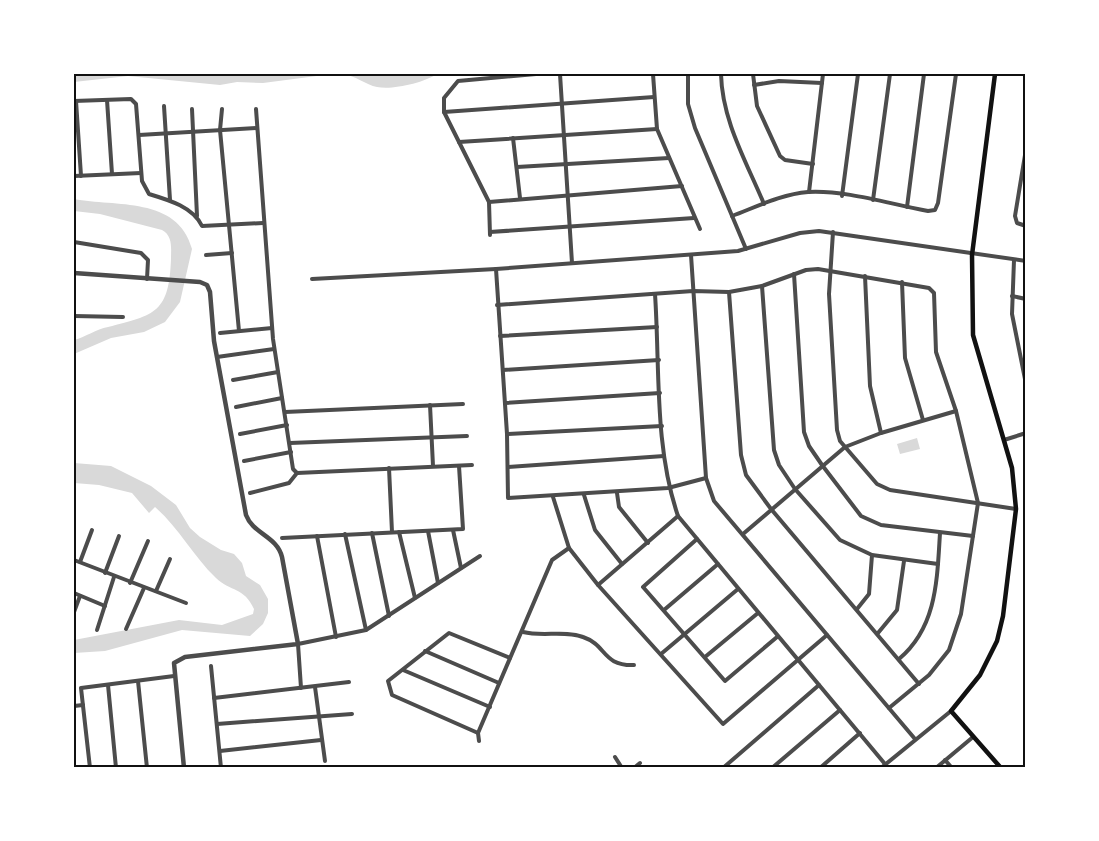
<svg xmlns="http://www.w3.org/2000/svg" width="1099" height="841" font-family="'Zilla Slab',serif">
<rect width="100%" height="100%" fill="#fff"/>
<g fill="#d9d9d9">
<path d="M 74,74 L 332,74 L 263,83 L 237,82 L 220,85 L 128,76 L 74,82 Z"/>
<path d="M 342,74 L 437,74 C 423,83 393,90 377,87 C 366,85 355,75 342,74 Z"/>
<path d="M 74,199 C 115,207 178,196 192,249 L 180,302 L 165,322 L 144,332 L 111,338 L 74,354 L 74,340 C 86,337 96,329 108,327 C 156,315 169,312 171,259 C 171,248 173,236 162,230 L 100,214 L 74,211 Z"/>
<path d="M 917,438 L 920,449 L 900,454 L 897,444 Z"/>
<path d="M 74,463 L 111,466 L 151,486 L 176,505 L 190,528 L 200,537 L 221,550 L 234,554 L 242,563 L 246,576 L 260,585 L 268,599 L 268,613 L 263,624 L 250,636 L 182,630 L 105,651 L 74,653 L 74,640 L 179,620 L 222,625 L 253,614 L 254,609 C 244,587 231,592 216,578 C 193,556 179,528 155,507 L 149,513 L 132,493 L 99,485 L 74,483 Z"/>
</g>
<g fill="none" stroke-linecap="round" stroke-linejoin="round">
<g stroke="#4c4c4c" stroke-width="4">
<path d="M 560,74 L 572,263"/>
<path d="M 653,74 L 657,129 L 700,229"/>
<path d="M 688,74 L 688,104 L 695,128 L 746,249"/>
<path d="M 721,74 C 722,120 746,161 764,204"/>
<path d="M 753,74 L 757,106 L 780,156 L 785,160 L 813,164"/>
<path d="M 754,85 L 779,81 L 822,83"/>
<path d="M 107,100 L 112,174"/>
<path d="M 74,101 L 131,99 L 136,104 L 142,181 L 149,194 C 169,200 193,207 202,226 L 263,223"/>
<path d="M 76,101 L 81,176"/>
<path d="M 164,106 L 170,200"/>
<path d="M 192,109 L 197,216"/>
<path d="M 222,109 L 220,130 L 239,331"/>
<path d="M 256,109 L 273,339 L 293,469 L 297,473"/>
<path d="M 444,112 L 654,97"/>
<path d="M 139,135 L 257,128"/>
<path d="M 513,138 L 520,198"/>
<path d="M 459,142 L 657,129"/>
<path d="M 1026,149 L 1015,216 L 1017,223 L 1026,226"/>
<path d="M 517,167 L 669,158"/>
<path d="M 74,176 L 141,173"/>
<path d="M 809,192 L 823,74"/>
<path d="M 842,196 L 858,74"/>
<path d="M 873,200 L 890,74"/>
<path d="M 489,202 L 682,186"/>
<path d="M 907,207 L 924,74"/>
<path d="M 732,216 C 756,207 782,194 808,192 C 847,190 889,204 928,211 L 935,210 L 938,203 L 956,74"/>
<path d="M 490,232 L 694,218"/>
<path d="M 833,232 L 829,294 L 837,430 L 840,441 L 877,484 L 890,490 L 1016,509"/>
<path d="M 490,235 L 489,202 L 444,112 L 444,98 L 458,81 L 536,74"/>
<path d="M 74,242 L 141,253 L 148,260 L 147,279"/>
<path d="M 206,255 L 232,253"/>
<path d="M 691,255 L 706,478 L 714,501 L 915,739"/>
<path d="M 1014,260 L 1012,314 L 1026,384"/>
<path d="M 496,269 L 507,434 L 508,498 L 668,488 L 706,478"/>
<path d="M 794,274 L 804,432 L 809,446 L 822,465 L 861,516 L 881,525 L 973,536"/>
<path d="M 865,276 L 870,386 L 881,433"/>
<path d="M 312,279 L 496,269 L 738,251 L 800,233 L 819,231 L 1026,261"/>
<path d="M 902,282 L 905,358 L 923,420"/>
<path d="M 762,286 L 774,450 L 779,465 L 795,489 L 840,540 L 872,555 L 938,564"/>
<path d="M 729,292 L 741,455 L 746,475 L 771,509 L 919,684"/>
<path d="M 655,294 C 660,367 654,446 678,516 L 885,764"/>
<path d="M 1012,296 L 1026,299"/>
<path d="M 497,305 L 693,291 L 729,292 L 762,286 L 806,270 L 818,269 L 929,288 L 934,293 L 936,352 L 956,411 L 978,503 L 961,614 L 949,650 L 929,675 L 889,708"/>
<path d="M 74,316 L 123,317"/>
<path d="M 220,333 L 272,328"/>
<path d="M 500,336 L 657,327"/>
<path d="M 217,357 L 274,349"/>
<path d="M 503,370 L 659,360"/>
<path d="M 233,380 L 278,372"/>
<path d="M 505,403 L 660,393"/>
<path d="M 430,405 L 433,466"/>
<path d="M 236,407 L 282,398"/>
<path d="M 285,412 L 463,404"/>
<path d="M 240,434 L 287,425"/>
<path d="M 507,434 L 662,426"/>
<path d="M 1004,440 L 1026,433"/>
<path d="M 290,443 L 467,436"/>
<path d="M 244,461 L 291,452"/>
<path d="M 508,467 L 664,456"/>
<path d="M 389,468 L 392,532"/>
<path d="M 297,473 L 472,465"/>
<path d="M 250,493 L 289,483 L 297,473"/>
<path d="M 617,493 L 619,507 L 648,543"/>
<path d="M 584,495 L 595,530 L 622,564"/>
<path d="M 553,497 L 569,548 L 598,585 L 723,724 L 827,635"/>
<path d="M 453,530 L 461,568"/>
<path d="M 428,531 L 438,583"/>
<path d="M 399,532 L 415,598"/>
<path d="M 372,533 L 389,616"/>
<path d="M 345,534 L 366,630"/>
<path d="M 743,534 L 845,447 L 881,433 L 956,411"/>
<path d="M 317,536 L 336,637"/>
<path d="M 282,538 L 463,529 L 459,466"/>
<path d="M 697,539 L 643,587 L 725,681 L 777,637"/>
<path d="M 74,560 L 186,603"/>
<path d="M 80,562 L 92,530"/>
<path d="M 105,573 L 119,536"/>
<path d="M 130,583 L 148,541"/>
<path d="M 598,585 L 678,516"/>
<path d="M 156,591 L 170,559"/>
<path d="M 74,593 L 105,606"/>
<path d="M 857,609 L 869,594 L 872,555"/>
<path d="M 664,610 L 718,564"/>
<path d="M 74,612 L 80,596"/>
<path d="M 126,629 L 144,588"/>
<path d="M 97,630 L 114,577"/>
<path d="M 523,632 C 543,637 564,630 583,637 C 607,645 602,666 634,665"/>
<path d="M 878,633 L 897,610 L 904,561"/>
<path d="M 425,651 L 499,683"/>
<path d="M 661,654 L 738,589"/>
<path d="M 705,657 L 758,613"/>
<path d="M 899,659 C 937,627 937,580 940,533"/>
<path d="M 211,666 L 221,768"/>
<path d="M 403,670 L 490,707"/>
<path d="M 138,681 L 147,768"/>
<path d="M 108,685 L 116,768"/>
<path d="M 315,687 L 325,761"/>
<path d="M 301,688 L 298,644 L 366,630 L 480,556"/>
<path d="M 214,698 L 349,682"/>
<path d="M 74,706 L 83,705"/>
<path d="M 217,724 L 352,714"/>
<path d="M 478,733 L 392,695 L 388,681 L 449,633 L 510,658"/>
<path d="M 479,741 L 478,733 L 552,560 L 569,548"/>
<path d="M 220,751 L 321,740"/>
<path d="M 615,757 L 622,768"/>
<path d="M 945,760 L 952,768"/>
<path d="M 539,767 L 544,768"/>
<path d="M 90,768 L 81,688 L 174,676"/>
<path d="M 572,768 L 593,768"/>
<path d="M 634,768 L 640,763"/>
<path d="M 723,768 L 819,685"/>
<path d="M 772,768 L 840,710"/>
<path d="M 820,768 L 860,733"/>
<path d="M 881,768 L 951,711"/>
<path d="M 936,768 L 973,737"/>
</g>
<path stroke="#4c4c4c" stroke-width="4.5" d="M 74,273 L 200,282 L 207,285 L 210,292 L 214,341 L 246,515 C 253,534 277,536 282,557 L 298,644 L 185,657 L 174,663 L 184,768"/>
<path stroke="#111" stroke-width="4.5" d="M 995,74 L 972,255 L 973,335 L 1012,468 L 1016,509 L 1003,616 L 997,641 L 980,675 L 951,711 L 1001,768"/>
</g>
<rect width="1099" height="841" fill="none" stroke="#ffffff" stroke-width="150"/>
<rect x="75" y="75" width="949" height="691" fill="none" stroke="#111" stroke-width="2"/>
</svg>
